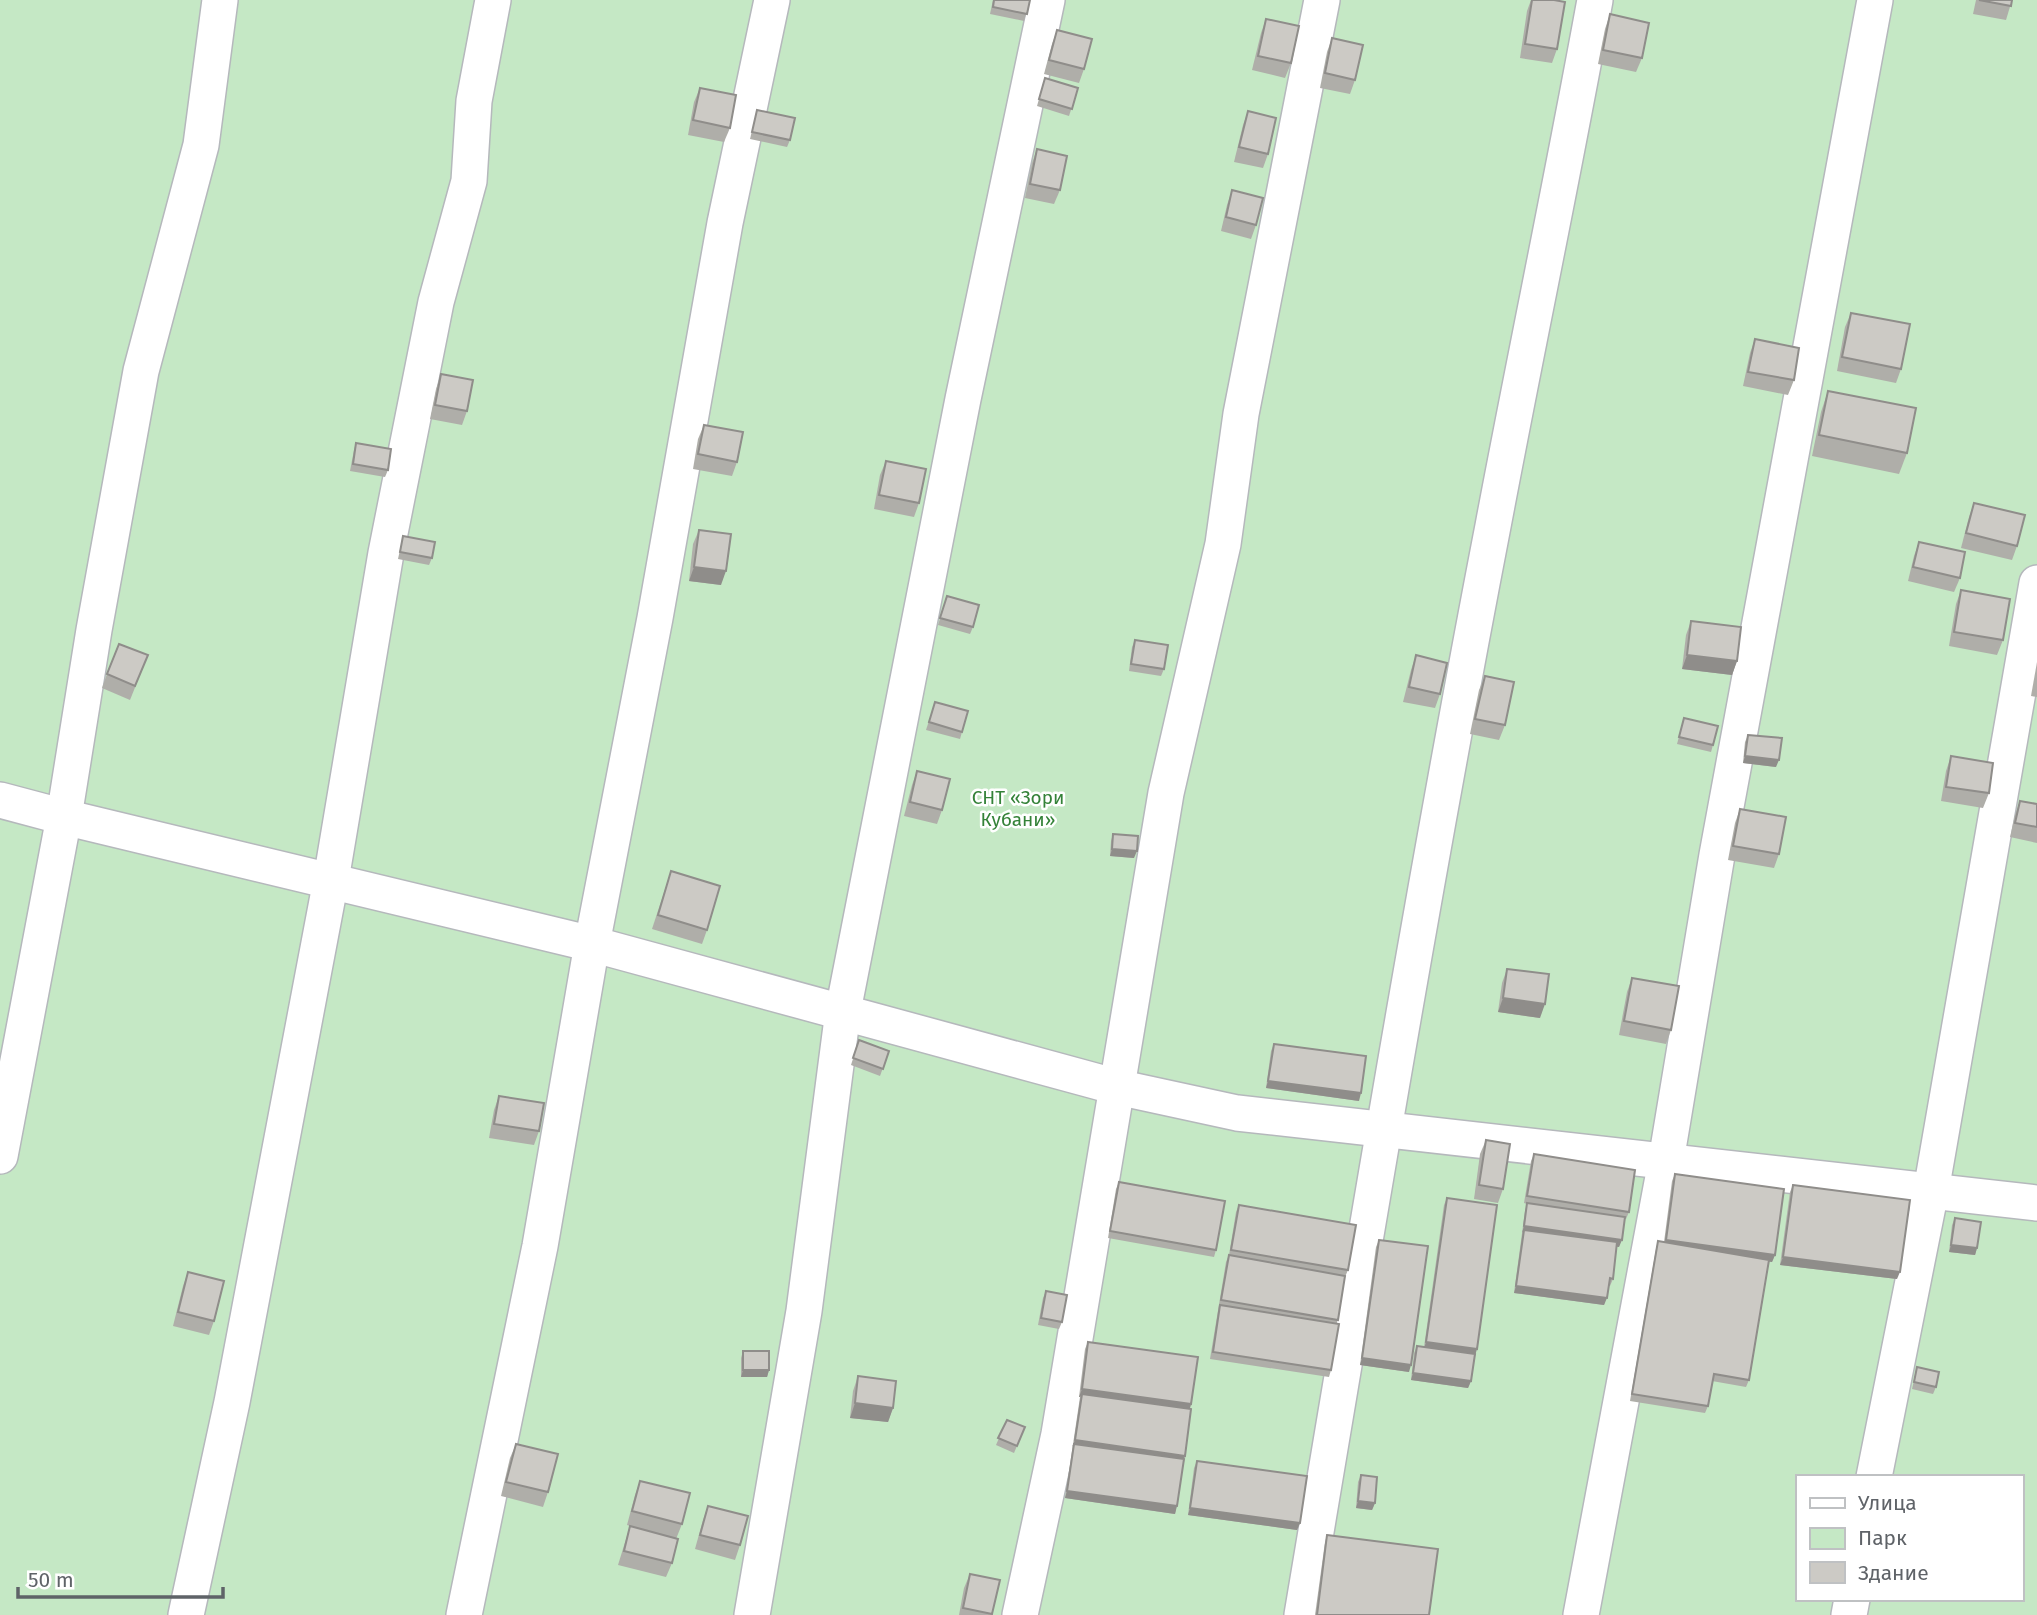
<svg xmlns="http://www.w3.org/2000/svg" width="2037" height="1615" font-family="'Fira Sans',sans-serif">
<rect width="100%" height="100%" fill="#f1efe8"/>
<path fill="#c5e8c5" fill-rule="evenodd" d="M 0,0 L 2037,0 L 2037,1615 L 0,1615 ZM 1797,1477 L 2021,1477 L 2021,1599 L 1797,1599 Z"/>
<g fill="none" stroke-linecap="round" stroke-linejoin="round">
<g stroke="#b5b8bc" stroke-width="38">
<g id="minor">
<path d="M 0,800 L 64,817 L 592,944 L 1117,1087 L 1237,1113 L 2037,1203"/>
<path d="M 0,1156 L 64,817 L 94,630 L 141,371 L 201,145 L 220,0"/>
<path d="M 1874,1477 L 1931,1191 L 2037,583"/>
<path d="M 186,1615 L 232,1402 L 331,880 L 386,553 L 436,302 L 469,181 L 474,101 L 493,0"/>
<path d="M 464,1615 L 540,1246 L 592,944 L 655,618 L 725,223 L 772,0"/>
<path d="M 752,1615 L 804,1311 L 843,1011 L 963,399 L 1047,0"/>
<path d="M 1020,1615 L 1059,1434 L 1166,793 L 1223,544 L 1241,414 L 1322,0"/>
<path d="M 1302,1615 C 1363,1252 1423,888 1493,526 C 1526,351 1563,176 1595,0"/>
<path d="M 1581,1615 L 1666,1161 L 1717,855 L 1875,0"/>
<path d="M 1849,1615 L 1852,1599"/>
</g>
</g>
<use href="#minor" stroke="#fff" stroke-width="35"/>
</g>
<g fill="#afaea9">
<path d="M 993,0 L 1030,0 L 1024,21 L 990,14 Z"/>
<path d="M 1531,0 L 1554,0 L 1557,49 L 1552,63 L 1520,58 L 1527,11 Z"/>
<path d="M 1976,0 L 2012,0 L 2006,20 L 1973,14 Z"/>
<path d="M 1610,14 L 1642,58 L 1636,72 L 1598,64 L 1605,29 Z"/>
<path d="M 1266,19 L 1291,63 L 1285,78 L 1252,70 L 1261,33 Z"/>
<path d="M 1057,30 L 1084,69 L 1079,83 L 1044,74 L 1052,44 Z"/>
<path d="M 1332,38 L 1355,80 L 1350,94 L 1320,88 L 1327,52 Z"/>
<path d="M 1045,78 L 1078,88 L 1069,116 L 1037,106 Z"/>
<path d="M 700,88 L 730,128 L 724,142 L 688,135 L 694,102 Z"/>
<path d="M 757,110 L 790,140 L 787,147 L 750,139 Z"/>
<path d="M 1248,111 L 1268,154 L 1263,168 L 1234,162 L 1243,125 Z"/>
<path d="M 1037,149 L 1060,190 L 1054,204 L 1025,198 L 1032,163 Z"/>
<path d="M 1232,190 L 1256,225 L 1251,239 L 1221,231 L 1227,205 Z"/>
<path d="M 1851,313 L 1901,369 L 1896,383 L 1837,371 L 1845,327 Z"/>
<path d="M 1755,339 L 1794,380 L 1788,395 L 1743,386 L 1750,353 Z"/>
<path d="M 441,374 L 467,411 L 462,425 L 430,419 L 436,389 Z"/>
<path d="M 1828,391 L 1907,453 L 1899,474 L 1812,456 L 1821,412 Z"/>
<path d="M 704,425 L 737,462 L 732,476 L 693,469 L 698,439 Z"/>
<path d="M 356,443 L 388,470 L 385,477 L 350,471 L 354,450 Z"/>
<path d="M 886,461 L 919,503 L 914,517 L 874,509 L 880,475 Z"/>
<path d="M 1974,503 L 2017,546 L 2012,560 L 1961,548 L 1969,517 Z"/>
<path d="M 699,530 L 721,585 L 689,581 L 693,544 Z"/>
<path d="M 403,536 L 432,558 L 429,565 L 398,559 Z"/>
<path d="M 1919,542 L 1960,578 L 1954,592 L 1908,581 L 1914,556 Z"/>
<path d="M 1961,590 L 2003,640 L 1997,655 L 1949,646 L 1956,604 Z"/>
<path d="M 947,596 L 973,627 L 970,634 L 938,625 Z"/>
<path d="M 1691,621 L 1737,661 L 1732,675 L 1682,669 L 1686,635 Z"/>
<path d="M 1135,640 L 1164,669 L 1161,676 L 1129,671 L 1132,647 Z"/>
<path d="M 148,655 L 130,700 L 102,688 L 107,674 Z"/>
<path d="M 1416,655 L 1440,694 L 1435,708 L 1403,702 L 1411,670 Z"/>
<path d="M 2037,662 L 2037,697 L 2031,696 Z"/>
<path d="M 1485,676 L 1505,725 L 1499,740 L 1470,734 L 1479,690 Z"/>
<path d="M 935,702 L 962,732 L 960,739 L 926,730 Z"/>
<path d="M 1684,718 L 1713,745 L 1711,752 L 1677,744 Z"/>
<path d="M 1748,735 L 1776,767 L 1743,763 L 1745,742 Z"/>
<path d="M 1951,756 L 1989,793 L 1983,808 L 1941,801 L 1946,771 Z"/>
<path d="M 917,771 L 942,810 L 937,824 L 904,816 L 912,785 Z"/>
<path d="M 2020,801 L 2037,804 L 2037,843 L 2010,837 L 2015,815 Z"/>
<path d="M 1740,809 L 1779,854 L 1774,868 L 1728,860 L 1735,823 Z"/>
<path d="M 1113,834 L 1134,858 L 1110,856 L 1111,841 Z"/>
<path d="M 671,871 L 707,930 L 702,944 L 652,929 Z"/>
<path d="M 1507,969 L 1540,1018 L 1498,1012 L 1502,983 Z"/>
<path d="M 1632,978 L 1671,1030 L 1666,1044 L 1619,1035 L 1627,992 Z"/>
<path d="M 859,1040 L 889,1051 L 880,1076 L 851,1065 Z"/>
<path d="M 1274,1044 L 1359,1101 L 1266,1088 L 1271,1051 Z"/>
<path d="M 499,1096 L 539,1131 L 534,1145 L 489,1138 L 494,1110 Z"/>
<path d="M 1486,1140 L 1503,1189 L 1498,1203 L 1474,1199 L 1480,1154 Z"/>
<path d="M 1534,1154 L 1629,1212 L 1626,1219 L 1625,1219 L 1619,1247 L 1617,1246 L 1613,1279 L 1610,1286 L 1609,1286 L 1604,1305 L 1514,1293 L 1525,1211 L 1527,1204 L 1524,1203 L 1531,1161 Z"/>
<path d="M 1675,1174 L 1775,1255 L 1772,1262 L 1769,1261 L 1749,1380 L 1746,1387 L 1712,1381 L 1708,1406 L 1705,1413 L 1630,1401 L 1656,1249 L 1658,1241 L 1664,1242 L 1672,1181 Z"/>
<path d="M 1119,1182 L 1216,1250 L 1214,1257 L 1108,1238 L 1116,1189 Z"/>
<path d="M 1793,1185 L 1897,1279 L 1780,1265 L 1790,1192 Z"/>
<path d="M 1447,1198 L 1475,1356 L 1471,1381 L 1468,1388 L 1411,1380 L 1414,1353 L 1417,1346 L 1424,1347 L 1444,1205 Z"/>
<path d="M 1239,1205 L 1348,1270 L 1345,1277 L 1337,1323 L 1331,1370 L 1329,1377 L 1210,1359 L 1226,1262 L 1229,1255 L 1236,1212 Z"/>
<path d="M 1955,1218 L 1977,1248 L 1975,1255 L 1949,1252 L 1952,1225 Z"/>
<path d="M 1379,1240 L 1409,1372 L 1360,1365 L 1376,1247 Z"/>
<path d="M 188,1272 L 214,1321 L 209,1335 L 173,1326 L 183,1286 Z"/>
<path d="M 1046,1291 L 1062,1322 L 1059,1329 L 1038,1325 L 1043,1298 Z"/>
<path d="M 1088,1342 L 1191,1404 L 1190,1408 L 1185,1456 L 1175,1514 L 1065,1498 L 1080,1397 L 1079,1397 L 1085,1349 Z"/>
<path d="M 743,1351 L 769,1370 L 767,1377 L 741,1377 L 741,1358 Z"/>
<path d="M 1917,1367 L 1936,1387 L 1933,1394 L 1912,1389 Z"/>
<path d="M 858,1376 L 893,1408 L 888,1422 L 850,1418 L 853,1391 Z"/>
<path d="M 1007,1420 L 1025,1427 L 1014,1453 L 996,1445 Z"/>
<path d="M 516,1444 L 548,1492 L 543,1507 L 501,1496 L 510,1458 Z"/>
<path d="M 1197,1461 L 1300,1523 L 1297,1530 L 1188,1515 L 1194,1468 Z"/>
<path d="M 1361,1475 L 1375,1503 L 1372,1510 L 1356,1508 L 1358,1482 Z"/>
<path d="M 640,1481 L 682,1524 L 676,1539 L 672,1563 L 666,1577 L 618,1565 L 630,1526 L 627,1525 L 635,1495 Z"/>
<path d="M 708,1506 L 740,1545 L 735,1560 L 695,1549 L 703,1520 Z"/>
<path d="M 1327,1535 L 1429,1615 L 1315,1615 L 1325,1542 Z"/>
<path d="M 970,1574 L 1000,1580 L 992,1615 L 959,1615 L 964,1588 Z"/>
</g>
<g fill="#8f8d8a">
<path d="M 694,567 L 726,571 L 721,585 L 689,581 Z"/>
<path d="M 1687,655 L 1737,661 L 1732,675 L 1682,669 Z"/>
<path d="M 1745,756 L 1779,760 L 1776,767 L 1743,763 Z"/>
<path d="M 1112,849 L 1137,851 L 1134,858 L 1110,856 Z"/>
<path d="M 1503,998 L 1545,1004 L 1540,1018 L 1498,1012 Z"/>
<path d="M 1268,1081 L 1361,1093 L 1359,1101 L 1266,1088 Z"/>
<path d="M 1524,1226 L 1622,1240 L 1619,1247 L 1523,1234 L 1524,1230 L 1522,1233 Z"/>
<path d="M 1666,1240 L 1775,1255 L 1772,1262 L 1663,1247 Z"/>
<path d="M 1951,1245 L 1977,1248 L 1975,1255 L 1949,1252 Z"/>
<path d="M 1783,1257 L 1900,1272 L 1897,1279 L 1780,1265 Z"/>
<path d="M 1516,1286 L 1607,1298 L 1604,1305 L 1514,1293 Z"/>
<path d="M 1426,1342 L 1477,1349 L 1475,1356 L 1424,1349 Z"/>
<path d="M 1362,1358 L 1411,1365 L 1409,1372 L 1360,1365 Z"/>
<path d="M 743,1370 L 769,1370 L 767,1377 L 741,1377 Z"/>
<path d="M 1413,1373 L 1471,1381 L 1468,1388 L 1411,1380 Z"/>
<path d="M 1082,1389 L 1191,1404 L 1189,1412 L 1082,1394 L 1080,1397 L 1079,1397 Z"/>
<path d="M 855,1403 L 893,1408 L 888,1422 L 850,1418 Z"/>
<path d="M 1075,1440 L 1185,1456 L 1182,1463 L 1074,1444 L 1072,1447 Z"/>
<path d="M 1067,1491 L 1177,1506 L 1175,1514 L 1065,1498 Z"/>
<path d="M 1358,1501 L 1375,1503 L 1372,1510 L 1356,1508 Z"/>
<path d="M 1190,1508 L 1300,1523 L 1297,1530 L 1188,1515 Z"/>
</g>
<g fill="#cccac5" stroke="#8f8d8a" stroke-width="2">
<path d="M 994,0 L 1030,0 L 1027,14 L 993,7 Z"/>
<path d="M 1532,0 L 1554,0 L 1565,2 L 1557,49 L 1525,44 Z"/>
<path d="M 1979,0 L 2012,0 L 2011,6 Z"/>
<path d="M 1610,14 L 1649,23 L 1642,58 L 1603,50 Z"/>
<path d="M 1266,19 L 1299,26 L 1291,63 L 1258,56 Z"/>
<path d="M 1057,30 L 1092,39 L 1084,69 L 1049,60 Z"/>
<path d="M 1332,38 L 1363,45 L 1355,80 L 1325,73 Z"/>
<path d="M 1045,78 L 1078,88 L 1072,109 L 1039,99 Z"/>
<path d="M 700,88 L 736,95 L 730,128 L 693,120 Z"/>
<path d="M 757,110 L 795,118 L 790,140 L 752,132 Z"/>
<path d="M 1248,111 L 1276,118 L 1268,154 L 1239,147 Z"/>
<path d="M 1037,149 L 1067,156 L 1060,190 L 1030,184 Z"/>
<path d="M 1232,190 L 1263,198 L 1256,225 L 1226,217 Z"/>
<path d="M 1851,313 L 1910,324 L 1901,369 L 1842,357 Z"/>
<path d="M 1755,339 L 1799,348 L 1794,380 L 1748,372 Z"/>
<path d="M 441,374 L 473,380 L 467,411 L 435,405 Z"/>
<path d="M 1828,391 L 1916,408 L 1907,453 L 1819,435 Z"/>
<path d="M 704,425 L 743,432 L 737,462 L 698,454 Z"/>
<path d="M 356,443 L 391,449 L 388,470 L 353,464 Z"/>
<path d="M 886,461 L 926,469 L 919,503 L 879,495 Z"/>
<path d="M 1974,503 L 2025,515 L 2017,546 L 1966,533 Z"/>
<path d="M 699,530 L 731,534 L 726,571 L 694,567 Z"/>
<path d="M 403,536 L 435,542 L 432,558 L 400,552 Z"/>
<path d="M 1919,542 L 1965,552 L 1960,578 L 1913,567 Z"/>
<path d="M 1961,590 L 2010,599 L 2003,640 L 1954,632 Z"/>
<path d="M 947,596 L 979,605 L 973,627 L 940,618 Z"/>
<path d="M 1691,621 L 1741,627 L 1737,661 L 1687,655 Z"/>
<path d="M 1135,640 L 1168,645 L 1164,669 L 1131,664 Z"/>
<path d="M 119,644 L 148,655 L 135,686 L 107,674 Z"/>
<path d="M 1416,655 L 1447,663 L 1440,694 L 1409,687 Z"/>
<path d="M 1485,676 L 1514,682 L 1505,725 L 1475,719 Z"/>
<path d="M 935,702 L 968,711 L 962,732 L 929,722 Z"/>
<path d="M 1684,718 L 1718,726 L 1713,745 L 1679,737 Z"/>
<path d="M 1748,735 L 1782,738 L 1779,760 L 1745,756 Z"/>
<path d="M 1951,756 L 1993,763 L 1989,793 L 1946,787 Z"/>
<path d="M 917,771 L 950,779 L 942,810 L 910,802 Z"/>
<path d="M 2020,801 L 2037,804 L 2037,827 L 2015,823 Z"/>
<path d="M 1740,809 L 1786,817 L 1779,854 L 1733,846 Z"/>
<path d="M 1113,834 L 1138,836 L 1137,851 L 1112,849 Z"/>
<path d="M 671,871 L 720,886 L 707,930 L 658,915 Z"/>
<path d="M 1507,969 L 1549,974 L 1545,1004 L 1503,998 Z"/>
<path d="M 1632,978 L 1679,986 L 1671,1030 L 1624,1021 Z"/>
<path d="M 859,1040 L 889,1051 L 883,1069 L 853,1058 Z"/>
<path d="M 1274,1044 L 1366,1056 L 1361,1093 L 1268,1081 Z"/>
<path d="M 499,1096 L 544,1103 L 539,1131 L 494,1124 Z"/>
<path d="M 1486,1140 L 1510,1144 L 1503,1189 L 1479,1185 Z"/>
<path d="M 1534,1154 L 1635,1170 L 1629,1212 L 1527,1196 Z"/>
<path d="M 1675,1174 L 1784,1189 L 1775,1255 L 1666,1240 Z"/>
<path d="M 1119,1182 L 1225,1201 L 1216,1250 L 1110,1231 Z"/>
<path d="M 1793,1185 L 1910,1200 L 1900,1272 L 1783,1257 Z"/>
<path d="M 1447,1198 L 1497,1205 L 1477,1349 L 1426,1342 Z"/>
<path d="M 1527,1203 L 1625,1217 L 1622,1240 L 1524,1226 Z"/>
<path d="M 1239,1205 L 1356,1225 L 1348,1270 L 1231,1250 Z"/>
<path d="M 1955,1218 L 1981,1222 L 1977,1248 L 1951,1245 Z"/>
<path d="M 1524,1230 L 1617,1242 L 1613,1279 L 1610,1278 L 1607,1298 L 1516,1286 Z"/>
<path d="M 1379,1240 L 1428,1246 L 1411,1365 L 1362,1358 Z"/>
<path d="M 1658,1241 L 1769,1260 L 1749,1380 L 1714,1374 L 1708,1406 L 1632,1394 Z"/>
<path d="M 1229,1255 L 1345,1276 L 1338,1320 L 1221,1300 Z"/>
<path d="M 188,1272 L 224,1281 L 214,1321 L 178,1312 Z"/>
<path d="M 1046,1291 L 1067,1295 L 1062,1322 L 1041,1318 Z"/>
<path d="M 1220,1305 L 1339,1324 L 1331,1370 L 1213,1352 Z"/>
<path d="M 1088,1342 L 1198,1357 L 1191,1404 L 1082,1389 Z"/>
<path d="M 1417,1346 L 1475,1354 L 1471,1381 L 1413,1373 Z"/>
<rect x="743" y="1351" width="26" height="19"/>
<path d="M 1917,1367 L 1939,1372 L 1936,1387 L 1914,1382 Z"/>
<path d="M 858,1376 L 896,1381 L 893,1408 L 855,1403 Z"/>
<path d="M 1082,1394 L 1191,1409 L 1185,1456 L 1075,1440 Z"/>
<path d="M 1007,1420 L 1025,1427 L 1017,1446 L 998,1438 Z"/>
<path d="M 516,1444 L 558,1454 L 548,1492 L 506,1482 Z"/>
<path d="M 1074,1444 L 1184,1459 L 1177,1506 L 1067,1491 Z"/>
<path d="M 1197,1461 L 1307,1476 L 1300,1523 L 1190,1508 Z"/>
<path d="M 1361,1475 L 1377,1477 L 1375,1503 L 1358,1501 Z"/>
<path d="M 640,1481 L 690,1493 L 682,1524 L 632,1511 Z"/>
<path d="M 708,1506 L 748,1516 L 740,1545 L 700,1535 Z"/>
<path d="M 630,1526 L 678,1539 L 672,1563 L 624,1551 Z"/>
<path d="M 1327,1535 L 1438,1549 L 1429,1615 L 1317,1615 Z"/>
<path d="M 970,1574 L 1000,1580 L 992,1614 L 963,1608 Z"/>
</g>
<g text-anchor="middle" stroke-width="5" stroke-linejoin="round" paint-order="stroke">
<g font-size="19" fill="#348238" stroke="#fff">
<text x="1018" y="804">СНТ «Зори<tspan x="1018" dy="22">Кубани»</tspan></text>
</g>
</g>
<rect x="1796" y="1475" width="228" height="126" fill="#ffffff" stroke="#bfc1c3" stroke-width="2"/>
<rect x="1810" y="1498" width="35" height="10" fill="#ffffff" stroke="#bfc1c3" stroke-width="2"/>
<text x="1858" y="1510" font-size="21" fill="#5f6368">Улица</text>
<rect x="1810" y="1528" width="35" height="21" fill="#c5e8c5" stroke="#bfc1c3" stroke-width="2"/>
<text x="1858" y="1545" font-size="21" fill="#5f6368">Парк</text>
<rect x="1810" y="1562" width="35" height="21" fill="#cccac5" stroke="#bfc1c3" stroke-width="2"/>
<text x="1858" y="1580" font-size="21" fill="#5f6368">Здание</text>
<path d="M18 1587v10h205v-10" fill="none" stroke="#5f6368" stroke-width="3.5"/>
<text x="28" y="1587" font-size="21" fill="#5f6368" stroke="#ffffff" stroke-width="5" paint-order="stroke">50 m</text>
</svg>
